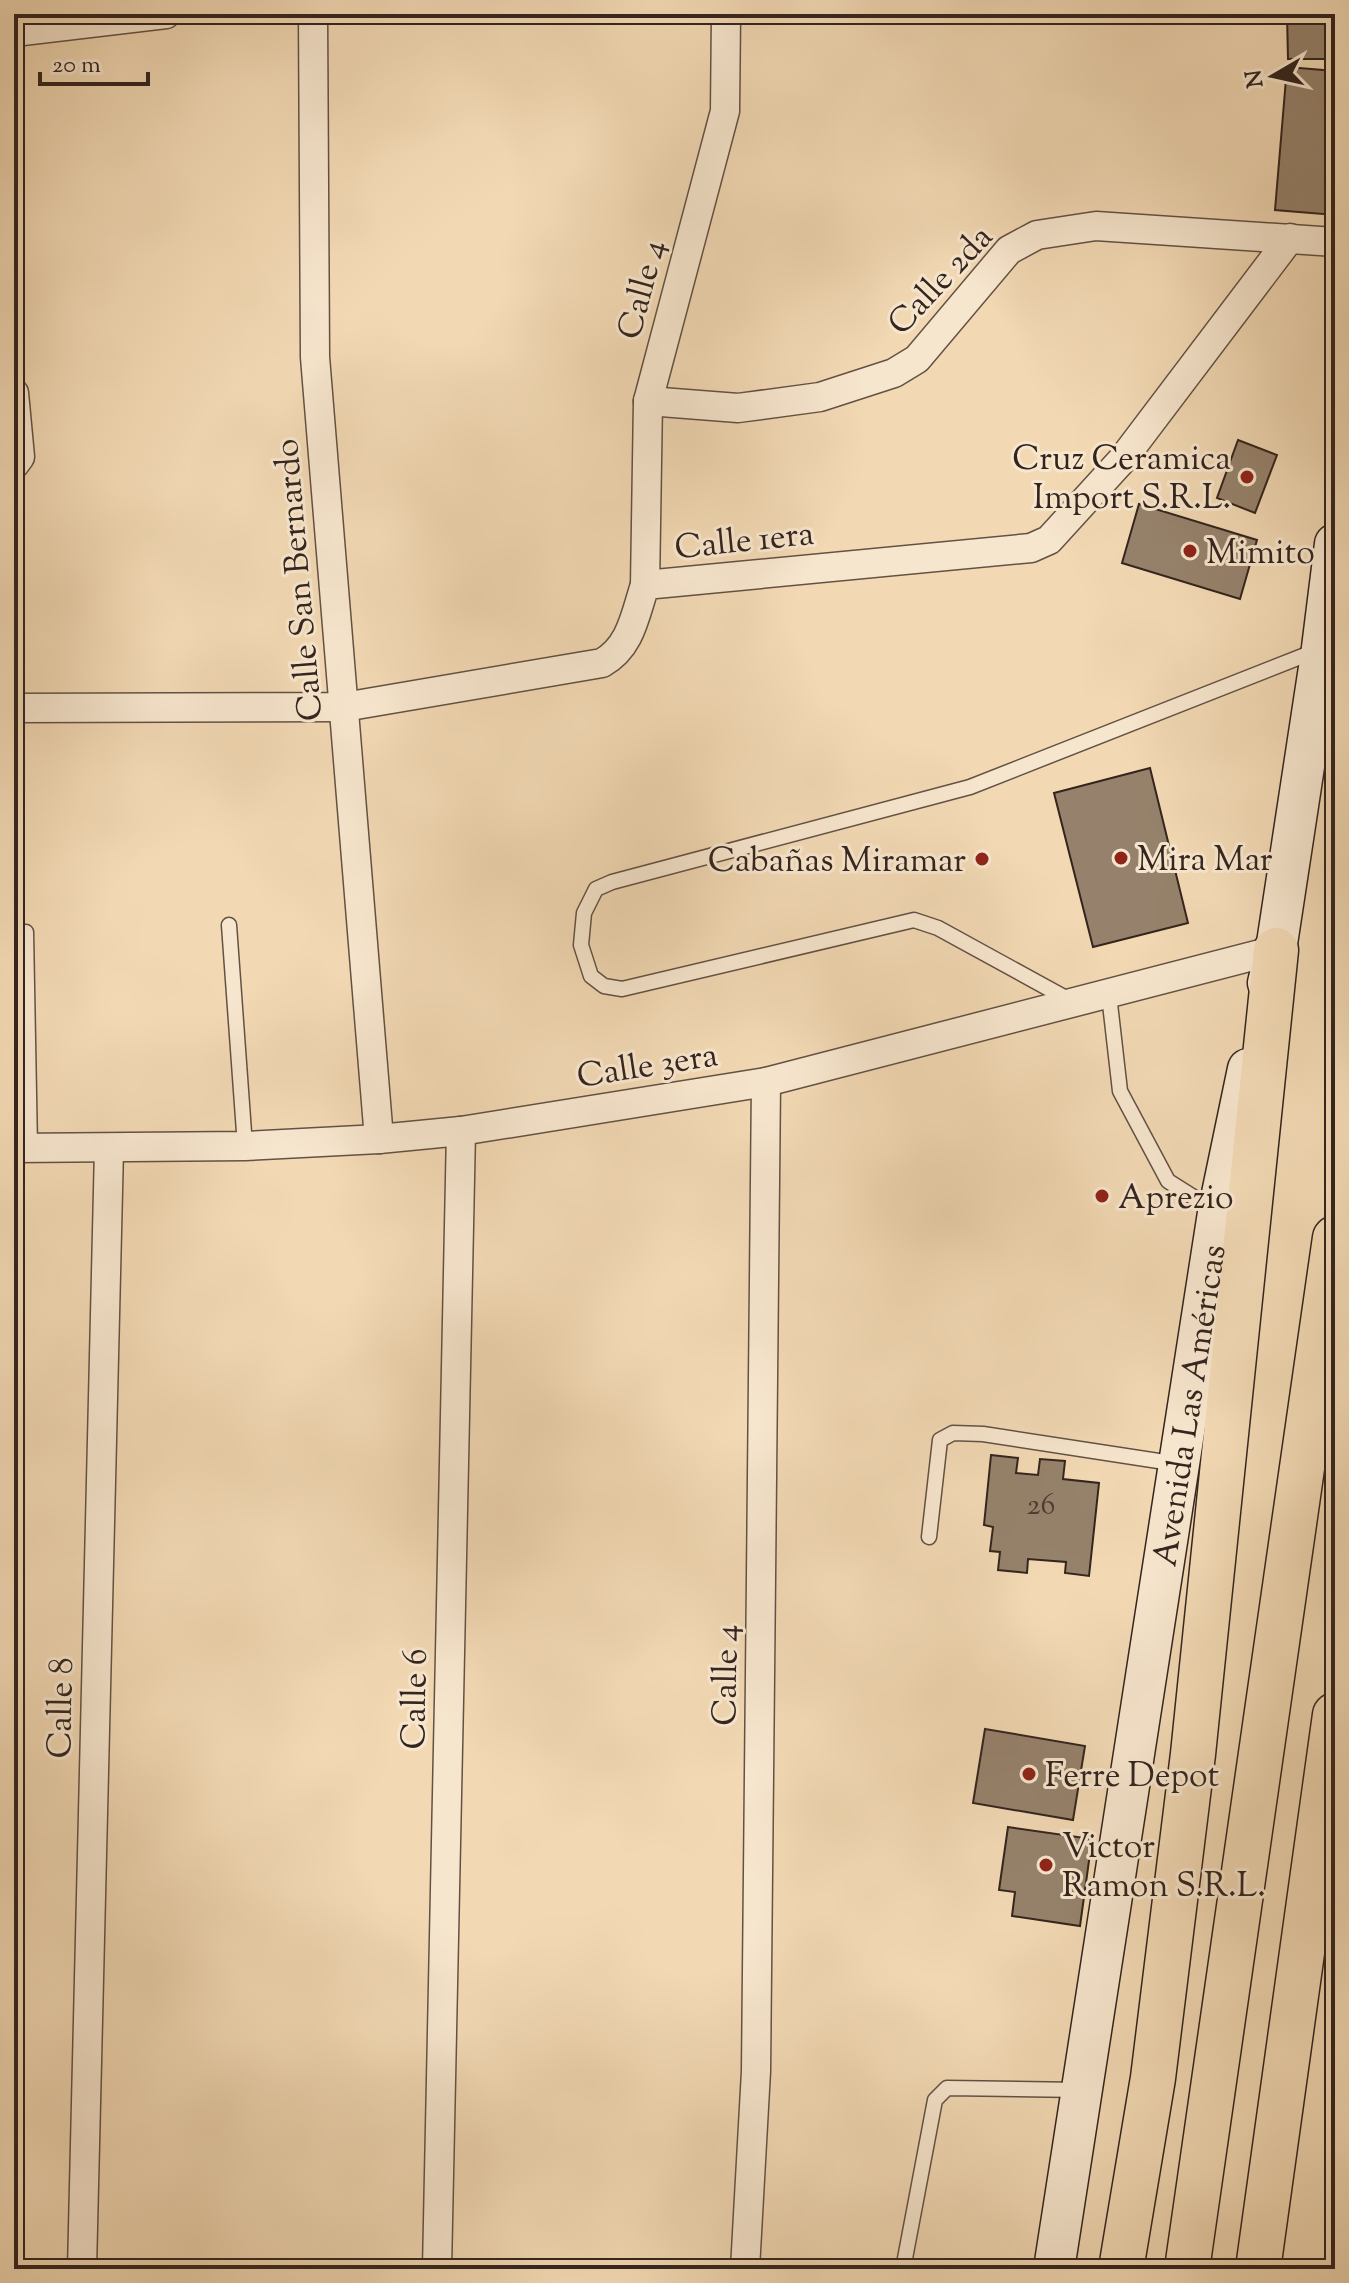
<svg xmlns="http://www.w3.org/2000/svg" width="1349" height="2283" font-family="'Sorts Mill Goudy',serif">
<rect width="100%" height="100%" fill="#f2d9b4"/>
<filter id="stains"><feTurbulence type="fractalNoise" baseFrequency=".0025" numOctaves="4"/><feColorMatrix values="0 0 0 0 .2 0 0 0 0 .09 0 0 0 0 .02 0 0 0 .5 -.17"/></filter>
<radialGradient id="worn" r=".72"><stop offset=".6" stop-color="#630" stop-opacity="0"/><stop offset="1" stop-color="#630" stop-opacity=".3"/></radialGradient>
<g fill="#96826c" stroke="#33241e" stroke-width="2">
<path d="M 1287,14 L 1335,14 L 1335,59 L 1288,59 Z"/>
<path d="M 1287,67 L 1335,71 L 1333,149 L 1335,149 L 1335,215 L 1275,210 Z"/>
<path d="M 1238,440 L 1277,455 L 1255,513 L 1217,498 Z"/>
<path d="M 1139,504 L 1257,540 L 1240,599 L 1122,563 Z"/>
<path d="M 1150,768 L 1188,923 L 1093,947 L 1054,793 Z"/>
<path d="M 991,1455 L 1018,1458 L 1016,1473 L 1038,1475 L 1040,1459 L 1065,1461 L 1063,1479 L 1099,1483 L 1089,1576 L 1065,1573 L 1066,1562 L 1028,1559 L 1027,1573 L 998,1570 L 1000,1552 L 990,1551 L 993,1527 L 984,1525 Z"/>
<path d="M 985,1729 L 1085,1746 L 1073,1820 L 973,1803 Z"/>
<path d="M 1008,1827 L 1092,1839 L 1080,1926 L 1012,1916 L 1015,1892 L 999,1890 Z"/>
</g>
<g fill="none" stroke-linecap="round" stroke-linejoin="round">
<g stroke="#635144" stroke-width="17">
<g id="service">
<path d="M 229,925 L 245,1146"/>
<path d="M 26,932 L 30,1148"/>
<path d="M 1109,995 L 1120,1091 L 1168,1181 L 1214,1210"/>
<path d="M 1073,1002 L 938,928 L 914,920 L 622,989 L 604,986 L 591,976 L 581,945 L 584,913 L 596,889 L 612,882 L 970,787 L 1318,650"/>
<path d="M 929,1537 L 940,1440 L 953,1433 L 983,1434 L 1178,1464"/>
<path d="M 903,2269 L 935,2100 L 947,2088 L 1081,2090"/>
</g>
</g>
<g stroke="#635144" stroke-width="31">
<g id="minor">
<path d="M 313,14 L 315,357 L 379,1139"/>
<path d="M 14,32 L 166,14"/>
<path d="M 14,393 L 20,457 L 14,465"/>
<path d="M 648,401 L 738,408 L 820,397 L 894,373 L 917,359 L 1009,250 L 1037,235 L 1096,226 L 1335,242"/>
<path d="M 645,585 L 648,401 L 725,111 L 726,14"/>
<path d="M 14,708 L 344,707 L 602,663 C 631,647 635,615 645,585 L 1031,548 L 1049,540 L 1122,460 L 1290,238"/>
<path d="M 14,1148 L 245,1146 L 379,1139 L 461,1131 L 766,1082 L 1276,950"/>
<path d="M 82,2269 L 109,1149"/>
<path d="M 437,2269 L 461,1131"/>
<path d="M 745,2269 L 756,2071 L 766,1082"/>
</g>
</g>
<g stroke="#33241e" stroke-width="43">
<g id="secondary">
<path d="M 1268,983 L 1276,950 L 1322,648 L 1335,544"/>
<path id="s1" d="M 1054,2269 L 1218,1213 L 1248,1069"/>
</g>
</g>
<g stroke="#33241e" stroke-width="47">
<g id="motorway">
<path d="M 1121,2269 L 1153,2078 L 1193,1754 L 1276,950"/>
<path d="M 1187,2269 L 1335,1238"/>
<path d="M 1258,2269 L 1335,1715"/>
</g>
</g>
<use href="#service" stroke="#f7e6ce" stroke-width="14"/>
<use href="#minor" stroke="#f7e6ce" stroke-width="28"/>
<use href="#secondary" stroke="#f7e6ce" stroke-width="40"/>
<use href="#motorway" stroke="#f2d9b4" stroke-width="44"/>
</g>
<g fill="#8f2418" stroke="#f7e6ce" stroke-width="3">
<circle cx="1247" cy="477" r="8"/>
<circle cx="1190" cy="551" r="8"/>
<circle cx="1121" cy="858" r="8"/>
<circle cx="982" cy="859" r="8"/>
<circle cx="1102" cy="1196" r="8"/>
<circle cx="1029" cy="1774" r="8"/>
<circle cx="1046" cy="1865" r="8"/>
</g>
<g text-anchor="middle" stroke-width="6" stroke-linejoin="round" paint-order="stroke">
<g font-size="30" fill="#4c3c32">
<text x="1041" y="1514">26</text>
</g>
<g font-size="34" fill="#33241e" stroke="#f7e6ce">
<text transform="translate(939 279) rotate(-47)" y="12">Calle 2da</text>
<text transform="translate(640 289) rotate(-75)" y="12">Calle 4</text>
<text transform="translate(744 539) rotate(-6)" y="12">Calle 1era</text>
<text transform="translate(297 580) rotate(-95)" y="12">Calle San Bernardo</text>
<text transform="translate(647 1064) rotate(-9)" y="12">Calle 3era</text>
<text dy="12" stroke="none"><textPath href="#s1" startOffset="874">Avenida Las Américas</textPath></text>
<text transform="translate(724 1675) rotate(-89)" y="12">Calle 4</text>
<text transform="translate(413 1699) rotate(-89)" y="12">Calle 6</text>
<text transform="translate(59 1708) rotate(-89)" y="12">Calle 8</text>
</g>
<g font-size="34" fill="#33241e" stroke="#f7e6ce" text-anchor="start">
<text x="1231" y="469" text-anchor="end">Cruz Ceramica<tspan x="1231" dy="39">Import S.R.L.</tspan></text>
<text x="1206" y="563">Mimito</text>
<text x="1137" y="870">Mira Mar</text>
<text x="966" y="871" text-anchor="end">Cabañas Miramar</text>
<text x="1118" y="1208">Aprezio</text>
<text x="1045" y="1786">Ferre Depot</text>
<text x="1062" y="1857">Victor<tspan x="1062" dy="39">Ramon S.R.L.</tspan></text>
</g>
</g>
<rect width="1349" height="2283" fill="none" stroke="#f2d9b4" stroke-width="48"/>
<rect x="16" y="16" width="1317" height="2251" fill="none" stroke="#33241e" stroke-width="4"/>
<rect x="24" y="24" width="1301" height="2235" fill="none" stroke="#33241e" stroke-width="2"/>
<g transform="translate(1273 76) rotate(261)" stroke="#f7e6ce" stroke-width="6" paint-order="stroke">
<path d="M0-6L14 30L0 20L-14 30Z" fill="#33241e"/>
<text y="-12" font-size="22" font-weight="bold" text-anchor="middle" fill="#33241e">N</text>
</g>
<path d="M40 72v12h108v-12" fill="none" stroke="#33241e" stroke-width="4"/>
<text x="52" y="72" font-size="24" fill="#33241e" stroke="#f7e6ce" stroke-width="6" paint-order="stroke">20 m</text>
<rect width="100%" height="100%" filter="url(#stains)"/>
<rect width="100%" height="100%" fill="url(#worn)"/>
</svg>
